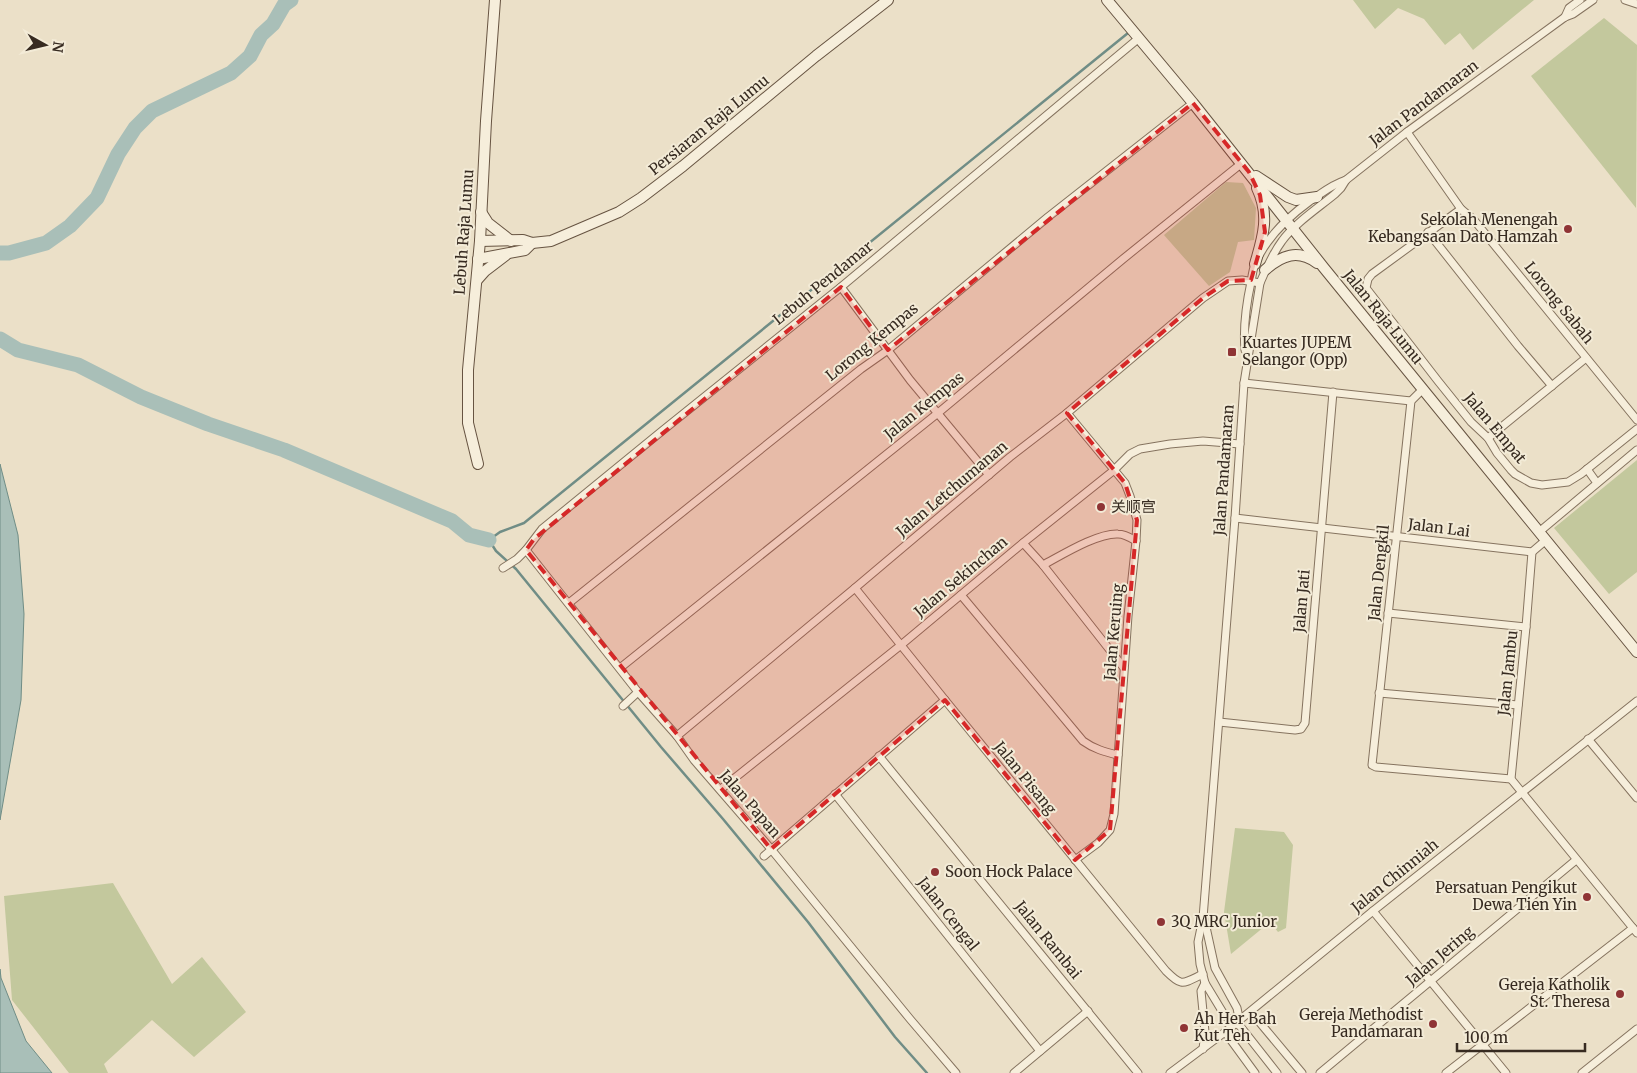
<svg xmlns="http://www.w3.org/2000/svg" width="1637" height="1073" font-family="Merriweather,'Noto Sans SC',serif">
<rect width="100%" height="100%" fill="#ebe0c8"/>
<g fill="#c3c89d">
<path d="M 1353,0 L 1534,0 L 1473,50 L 1460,33 L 1445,45 L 1424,19 L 1398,8 L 1375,29 Z"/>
<path d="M 1604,18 L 1637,45 L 1636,208 L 1531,76 Z"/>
<path d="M 1226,182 L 1243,183 L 1256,208 L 1254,240 L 1238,242 L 1230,272 L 1209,286 L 1164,235 Z"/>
<path d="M 1637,460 L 1637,572 L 1609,594 L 1554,528 Z"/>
<path d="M 1235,828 L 1284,832 L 1293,845 L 1286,928 L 1278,932 L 1270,922 L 1231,954 L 1224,912 Z"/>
<path d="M 113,883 L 172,984 L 202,957 L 246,1012 L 194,1057 L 152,1020 L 104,1064 L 108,1073 L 69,1073 L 12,1000 L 4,896 Z"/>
</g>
<g fill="#a9bfb8" stroke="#708d86">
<path d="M 0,464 L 18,535 L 24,614 L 21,700 L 0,820 Z"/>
<path d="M 0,969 L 1,978 L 26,1041 L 52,1073 L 0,1073 Z"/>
</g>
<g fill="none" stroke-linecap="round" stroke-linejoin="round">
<path stroke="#708d86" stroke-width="2.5" d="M 927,1073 L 895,1037 L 808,922 L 723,819 L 661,747 L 516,569 L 496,551 L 489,540 L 500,532 L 524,523 L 1128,33"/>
<g stroke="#a9bfb8" stroke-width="15">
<path d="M 0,253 L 9,253 L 46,243 L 70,226 L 97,198 L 118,154 L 135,128 L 152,111 L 231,73 L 250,56 L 261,35 L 273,24 L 284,5 L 291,0"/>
<path d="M 0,339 L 18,350 L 78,365 L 141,397 L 208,424 L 284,450 L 452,521 L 469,535 L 489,540"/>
</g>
<g stroke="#85735f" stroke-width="9">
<g id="street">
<path d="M 1625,0 L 1637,4"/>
<path d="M 1565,17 L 1569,8 L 1580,0"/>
<path d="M 1407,132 L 1461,209 L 1474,220 L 1637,420"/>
<path d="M 1461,209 L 1372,274 L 1368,279 L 1366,288 L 1438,381 L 1471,422 L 1488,438 L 1497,453 L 1511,470 L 1515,474 L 1531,483 L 1542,485 L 1568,482 L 1581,474 L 1637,429"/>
<path d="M 1428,232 L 1518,346 L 1552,386"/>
<path d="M 841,287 L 910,380 L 989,475"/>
<path d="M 1245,350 C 1243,327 1246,305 1251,282 C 1252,276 1253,269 1255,264 C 1266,238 1288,217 1310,201 C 1324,192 1329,186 1346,180"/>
<path d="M 1244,383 L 1411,401"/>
<path d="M 1423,389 L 1411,401 L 1372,765 L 1376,767 L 1511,779"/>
<path d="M 1067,413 L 1125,483 L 1130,496 L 1137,520 L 1136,541 L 1128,616 L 1114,814 L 1110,830 L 1098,843 L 1075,860"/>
<path d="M 1488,438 L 1586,358"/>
<path d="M 1587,469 L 1597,483"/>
<path d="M 1235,518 L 1532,552 L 1546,540"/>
<path d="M 1539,532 L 1637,450"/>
<path d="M 1023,543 L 1043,565 L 1124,668"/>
<path d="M 526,550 L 638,692 L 677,736 L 694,760 L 771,849 L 910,1019 L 956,1073"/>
<path d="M 1532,552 L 1526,627 L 1511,779 L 1637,933"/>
<path d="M 1043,565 C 1062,555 1097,533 1118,534 C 1125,534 1131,538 1136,541"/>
<path d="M 503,568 L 517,559 L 526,550 L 542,529 L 662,431 L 841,287 L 1139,38"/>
<path d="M 855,588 L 945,700 L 1166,971 C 1182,987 1182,984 1203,974"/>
<path d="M 961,595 L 1083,741 C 1094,749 1105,752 1118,755"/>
<path d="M 569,603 L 861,369 L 888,350 L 1048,217 L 1193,103"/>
<path d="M 1388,613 L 1526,627"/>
<path d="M 620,668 L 938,413 L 1123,259 L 1242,163"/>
<path d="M 1379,693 L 1518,705"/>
<path d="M 623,706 L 638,692"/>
<path d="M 1219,722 L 1295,730 L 1301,729 L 1305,723 L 1333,392"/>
<path d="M 677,736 L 855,588 L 1010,457 L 1067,413 L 1203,298 L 1228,281 L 1242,280 L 1260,283"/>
<path d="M 1588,739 L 1637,798"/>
<path d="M 879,756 L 1138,1073"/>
<path d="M 721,789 L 901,645 L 1023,543 L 1113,471 L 1130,454 L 1140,449 L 1170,444 L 1203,441 L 1240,444"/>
<path d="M 835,794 L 1040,1051"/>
<path d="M 764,856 L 945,700"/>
<path d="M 1373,911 L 1506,1073"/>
<path d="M 1204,918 L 1215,968 L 1237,1008 L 1240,1023"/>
<path d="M 1251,1012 L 1302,1073"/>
<path d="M 1225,1032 L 1255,1073"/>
<path d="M 1203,1049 L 1205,1032 L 1201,991 L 1205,983"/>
<path d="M 1014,1073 L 1088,1011"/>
<path d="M 1170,1073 L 1225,1032 L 1373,911 L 1637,701"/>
<path d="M 1277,1073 L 1240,1026 L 1225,1016 L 1205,983 L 1200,964 L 1198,942 L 1203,918 L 1235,518 L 1244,383 L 1260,283 C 1266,269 1273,253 1282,241 C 1294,224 1318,208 1335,194 L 1341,188 L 1346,180 L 1407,132 L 1565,17 L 1573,14 L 1593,0"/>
<path d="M 1320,1073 L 1576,860"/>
<path d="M 1446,1073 L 1633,928"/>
<path d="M 1582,1073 L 1637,1029"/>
</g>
</g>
<g stroke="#675442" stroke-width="12">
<g id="secondary">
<path d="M 1107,0 L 1193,103 L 1324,268 L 1637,652"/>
<path d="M 1256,176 L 1288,197 L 1296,200 L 1317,197"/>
<path d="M 481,212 L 488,223 L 511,241"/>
<path d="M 480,241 L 523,240 L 532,243 L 551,241 L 619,212 L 641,198 L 683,166 L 816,56 L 888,0"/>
<path d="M 478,259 L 525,250 L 532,243"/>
<path d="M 1255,264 C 1263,237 1270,215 1257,188"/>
<path d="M 1265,270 C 1282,255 1298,249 1317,263"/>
<path d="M 477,280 L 485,271 L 506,255"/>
<path d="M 478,464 L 468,423 L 468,370 L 480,241 L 486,121 L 495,0"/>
</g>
</g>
<use href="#street" stroke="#f6eedb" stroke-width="7"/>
<use href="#secondary" stroke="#f6eedb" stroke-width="10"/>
</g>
<path fill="#d62828" fill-opacity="0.2" stroke="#d62828" stroke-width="4" stroke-dasharray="10 6" stroke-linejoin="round" d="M 1193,103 L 1249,172 L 1260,195 L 1265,232 L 1251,280 L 1228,281 L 1203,298 L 1067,413 L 1125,483 L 1137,520 L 1110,830 L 1075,860 L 945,700 L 771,849 L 526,550 L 534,539 L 841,287 L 888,350 Z"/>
<g fill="#8f3435" stroke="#f3ebd7" stroke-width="2">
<circle cx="1568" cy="229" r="5"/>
<rect x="1227" y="347" width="10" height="10" rx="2.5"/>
<circle cx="1101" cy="507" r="5"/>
<circle cx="935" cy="872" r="5"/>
<circle cx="1587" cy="897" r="5"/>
<circle cx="1161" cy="922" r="5"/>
<circle cx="1620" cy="994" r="5"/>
<circle cx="1433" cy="1024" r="5"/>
<circle cx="1184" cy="1028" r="5"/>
</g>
<g text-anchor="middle" stroke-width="4" stroke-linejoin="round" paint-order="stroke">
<g font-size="15" fill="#372b21" stroke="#f3ebd7">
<text transform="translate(1424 103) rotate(-37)" y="5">Jalan Pandamaran</text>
<text transform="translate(709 125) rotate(-39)" y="5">Persiaran Raja Lumu</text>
<text transform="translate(464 232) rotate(-86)" y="5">Lebuh Raja Lumu</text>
<text transform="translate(823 283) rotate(-39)" y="5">Lebuh Pendamar</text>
<text transform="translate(1559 303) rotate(51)" y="5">Lorong Sabah</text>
<text transform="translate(1383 317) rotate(51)" y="5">Jalan Raja Lumu</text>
<text transform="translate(872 342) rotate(-39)" y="5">Lorong Kempas</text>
<text transform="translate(924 406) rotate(-39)" y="5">Jalan Kempas</text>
<text transform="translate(1495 428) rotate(50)" y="5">Jalan Empat</text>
<text transform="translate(1224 470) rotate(-86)" y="5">Jalan Pandamaran</text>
<text transform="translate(952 489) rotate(-40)" y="5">Jalan Letchumanan</text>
<text transform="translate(1439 528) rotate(7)" y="5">Jalan Lai</text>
<text transform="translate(1379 573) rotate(-84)" y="5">Jalan Dengkil</text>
<text transform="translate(961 577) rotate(-40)" y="5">Jalan Sekinchan</text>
<text transform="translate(1302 601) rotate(-85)" y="5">Jalan Jati</text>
<text transform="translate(1114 632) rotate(-85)" y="5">Jalan Keruing</text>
<text transform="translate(1508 673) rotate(-84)" y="5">Jalan Jambu</text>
<text transform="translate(1025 778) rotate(51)" y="5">Jalan Pisang</text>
<text transform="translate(750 804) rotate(49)" y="5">Jalan Papan</text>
<text transform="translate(1395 876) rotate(-39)" y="5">Jalan Chinniah</text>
<text transform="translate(948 914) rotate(52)" y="5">Jalan Cengal</text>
<text transform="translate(1048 940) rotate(51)" y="5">Jalan Rambai</text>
<text transform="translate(1440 956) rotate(-40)" y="5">Jalan Jering</text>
</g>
<g font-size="15" fill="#372b21" stroke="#f3ebd7" text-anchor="start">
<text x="1558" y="225" text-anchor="end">Sekolah Menengah<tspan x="1558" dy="17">Kebangsaan Dato Hamzah</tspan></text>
<text x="1242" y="348">Kuartes JUPEM<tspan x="1242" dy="17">Selangor (Opp)</tspan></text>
<text x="1111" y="512">关顺宫</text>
<text x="945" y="877">Soon Hock Palace</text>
<text x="1577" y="893" text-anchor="end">Persatuan Pengikut<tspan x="1577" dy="17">Dewa Tien Yin</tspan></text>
<text x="1171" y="927">3Q MRC Junior</text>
<text x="1610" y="990" text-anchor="end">Gereja Katholik<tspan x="1610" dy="17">St. Theresa</tspan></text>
<text x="1423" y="1020" text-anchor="end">Gereja Methodist<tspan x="1423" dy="17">Pandamaran</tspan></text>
<text x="1194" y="1024">Ah Her Bah<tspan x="1194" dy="17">Kut Teh</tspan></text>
</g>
</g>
<g transform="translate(45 45) rotate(98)" stroke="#f3ebd7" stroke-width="4" paint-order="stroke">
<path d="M0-4L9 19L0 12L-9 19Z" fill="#372b21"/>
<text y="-8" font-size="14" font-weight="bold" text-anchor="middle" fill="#372b21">N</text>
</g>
<path d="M1457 1043v8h128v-8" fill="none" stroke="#372b21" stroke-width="2.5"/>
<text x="1464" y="1043" font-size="15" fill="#372b21" stroke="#f3ebd7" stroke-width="4" paint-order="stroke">100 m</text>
</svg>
